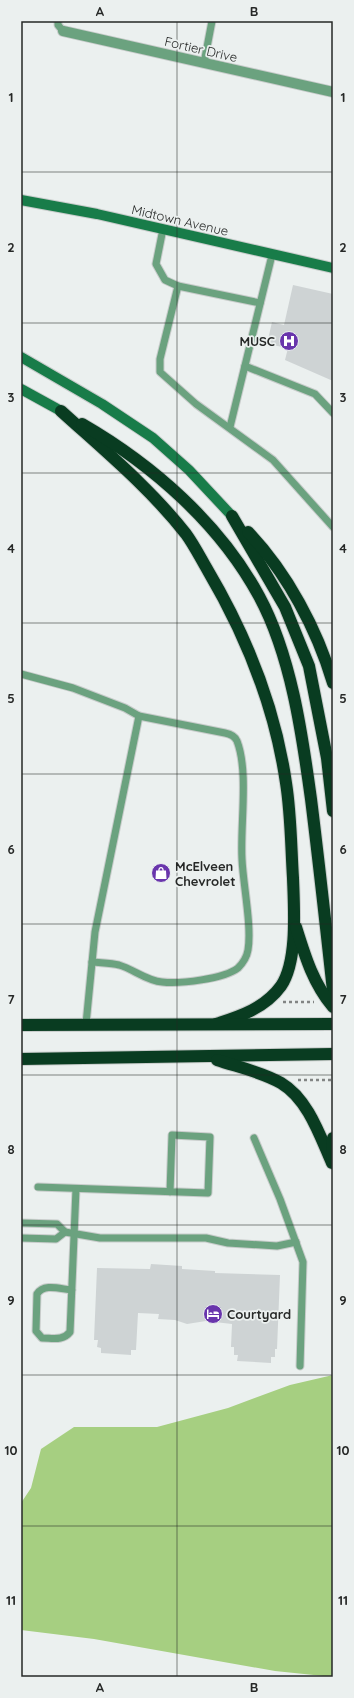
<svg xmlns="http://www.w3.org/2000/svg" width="354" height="1698" font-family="Quicksand,sans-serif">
<rect width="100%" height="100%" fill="#ebf0ef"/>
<path fill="#a6cf81" d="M 333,1375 L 333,1677 L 275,1671 L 94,1639 L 21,1630 L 21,1503 L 31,1488 L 41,1449 L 74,1427 L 157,1427 L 228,1408 L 290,1385 Z"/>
<g fill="#ced3d4">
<path d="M 293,285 L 333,294 L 333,381 L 285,360 L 288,348 L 267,344 L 272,322 L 284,325 Z"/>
<path d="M 151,1264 L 182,1266 L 182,1269 L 215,1271 L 215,1273 L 280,1275 L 277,1349 L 275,1349 L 275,1357 L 271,1357 L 271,1363 L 237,1361 L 238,1355 L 234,1355 L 234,1347 L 231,1347 L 232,1324 L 206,1321 L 187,1324 L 175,1320 L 158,1319 L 159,1314 L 138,1313 L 136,1350 L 131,1350 L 131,1355 L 101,1353 L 101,1348 L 97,1347 L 98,1340 L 94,1340 L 97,1268 L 150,1269 Z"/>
</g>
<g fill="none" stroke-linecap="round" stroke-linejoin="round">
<g stroke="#c8cccb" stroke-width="9">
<g id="lane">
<path d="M 58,21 L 58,25 L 63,31"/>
<path d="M 204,63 L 212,21"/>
<path d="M 163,229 L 156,264 L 165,280 L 178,286 L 160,359 L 160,372 L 196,404 L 273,460 L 333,527"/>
<path d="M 178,286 L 260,303"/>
<path d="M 245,366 L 315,394 L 333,413"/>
<path d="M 230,427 L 272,255"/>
<path d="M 21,674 L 73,688 L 125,708 L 139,716 L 225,733 C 230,734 235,736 237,741 C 249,772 240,825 242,859 C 243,884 252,926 248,950 C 247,956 243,963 238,968 C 224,979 180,984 162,982 C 147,981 133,969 119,965 C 111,963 101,963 92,962"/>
<path d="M 86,1024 L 95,932 L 139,716"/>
<path d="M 254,1138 L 280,1199 L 303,1262 L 300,1366"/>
<path d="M 38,1187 L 208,1193 L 210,1137 L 172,1135 L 170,1192"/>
<path d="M 21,1223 L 57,1224 L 65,1232 L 56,1239 L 21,1238"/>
<path d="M 65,1232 L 100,1238 L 206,1238 L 228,1243 L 277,1246 L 296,1242"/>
<path d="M 72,1290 C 60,1289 44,1283 37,1294 L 36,1331 L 42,1338 C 53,1338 63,1341 70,1332 L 76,1189"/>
</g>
</g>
<g stroke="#c8cccb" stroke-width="12">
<path id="street" d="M 63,31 L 333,92"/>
</g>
<g stroke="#c8cccb" stroke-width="12">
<g id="secondary">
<path d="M 21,200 L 97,214 L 333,268"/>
<path d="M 21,357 L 102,404 L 153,438 L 189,470 L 232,516"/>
<path d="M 21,389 L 61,411"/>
</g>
</g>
<g stroke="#c8cccb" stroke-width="14">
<g id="highway">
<path d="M 61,411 C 104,450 150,488 186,534 C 194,545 200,557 207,569 C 246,635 275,707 286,783 C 291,814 291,847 293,878 C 294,908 298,961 281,986 C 265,1008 241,1016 216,1024"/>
<path d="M 82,424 C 153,465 220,524 259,596 C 291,655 302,733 311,799 C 319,863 326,927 333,991"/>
<path d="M 232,516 L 285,607 L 309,666 L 327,758 L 333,811"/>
<path d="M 248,532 C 287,573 317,629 333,683"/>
<path d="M 296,927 C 305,956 313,983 333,1007"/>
<path d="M 21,1025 L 333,1024"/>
<path d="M 21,1059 L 333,1054"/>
<path d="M 217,1060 C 238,1067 262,1072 281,1083 C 308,1099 320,1136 332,1163"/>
<path d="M 332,1160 L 333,1138"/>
</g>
</g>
<g stroke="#828584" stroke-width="2.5" stroke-dasharray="3 3" stroke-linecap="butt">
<path d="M 283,1002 L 314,1002"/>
<path d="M 298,1080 L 333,1080"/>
</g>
<use href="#lane" stroke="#6ba27f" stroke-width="7"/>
<use href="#street" stroke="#6ba27f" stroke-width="10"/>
<use href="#secondary" stroke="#187c49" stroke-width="10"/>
<use href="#highway" stroke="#093c21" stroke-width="12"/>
</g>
<path fill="none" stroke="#262827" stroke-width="1" stroke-opacity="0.55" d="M 177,21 L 177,1677M 21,172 L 333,172M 21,323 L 333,323M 21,473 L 333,473M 21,623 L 333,623M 21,774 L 333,774M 21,924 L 333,924M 21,1075 L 333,1075M 21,1225 L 333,1225M 21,1375 L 333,1375M 21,1526 L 333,1526"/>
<defs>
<g id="hospital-disc" transform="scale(1)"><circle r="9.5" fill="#6935ac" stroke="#ebf0ef"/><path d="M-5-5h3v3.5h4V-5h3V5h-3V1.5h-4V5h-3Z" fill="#fff"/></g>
<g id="shop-disc" transform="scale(1)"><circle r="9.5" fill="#6935ac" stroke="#ebf0ef"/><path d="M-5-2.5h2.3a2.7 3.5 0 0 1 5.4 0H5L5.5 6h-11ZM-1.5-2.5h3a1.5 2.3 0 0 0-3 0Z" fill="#fff"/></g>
<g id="hotel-disc" transform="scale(1)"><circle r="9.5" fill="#6935ac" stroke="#ebf0ef"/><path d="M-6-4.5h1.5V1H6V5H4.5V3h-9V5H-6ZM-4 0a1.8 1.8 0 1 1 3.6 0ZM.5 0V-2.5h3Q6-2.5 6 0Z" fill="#fff"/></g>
</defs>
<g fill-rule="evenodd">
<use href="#hospital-disc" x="289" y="341"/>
<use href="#shop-disc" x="161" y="873"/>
<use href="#hotel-disc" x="213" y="1314"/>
</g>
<g text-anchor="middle" stroke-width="3.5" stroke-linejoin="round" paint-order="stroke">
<g font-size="13" fill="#262827" stroke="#ebf0ef">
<text transform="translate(201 49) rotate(13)" y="5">Fortier Drive</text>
<text transform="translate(180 220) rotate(13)" y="5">Midtown Avenue</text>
</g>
<g font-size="13" font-weight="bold" fill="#262827" stroke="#ebf0ef" text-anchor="start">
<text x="275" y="346" text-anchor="end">MUSC</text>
<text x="175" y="871">McElveen<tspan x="175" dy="15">Chevrolet</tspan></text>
<text x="227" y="1319">Courtyard</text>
</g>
</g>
<rect width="354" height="1698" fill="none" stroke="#ebf0ef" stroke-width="44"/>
<rect x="22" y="22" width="310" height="1654" fill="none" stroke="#262827" stroke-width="1.5"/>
<g font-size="13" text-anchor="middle" font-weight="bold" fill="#262827">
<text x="100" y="16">A</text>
<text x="254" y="16">B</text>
<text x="11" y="102">1</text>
<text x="343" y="102">1</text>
<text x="11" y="252">2</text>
<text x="343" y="252">2</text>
<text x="11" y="402">3</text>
<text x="343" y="402">3</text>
<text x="11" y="553">4</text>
<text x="343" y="553">4</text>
<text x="11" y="703">5</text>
<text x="343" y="703">5</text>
<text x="11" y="854">6</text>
<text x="343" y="854">6</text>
<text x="11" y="1004">7</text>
<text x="343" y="1004">7</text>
<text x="11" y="1154">8</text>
<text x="343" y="1154">8</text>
<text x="11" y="1305">9</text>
<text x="343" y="1305">9</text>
<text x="11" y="1455">10</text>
<text x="343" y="1455">10</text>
<text x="11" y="1605">11</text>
<text x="343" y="1605">11</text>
<text x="100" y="1692">A</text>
<text x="254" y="1692">B</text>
</g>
</svg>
